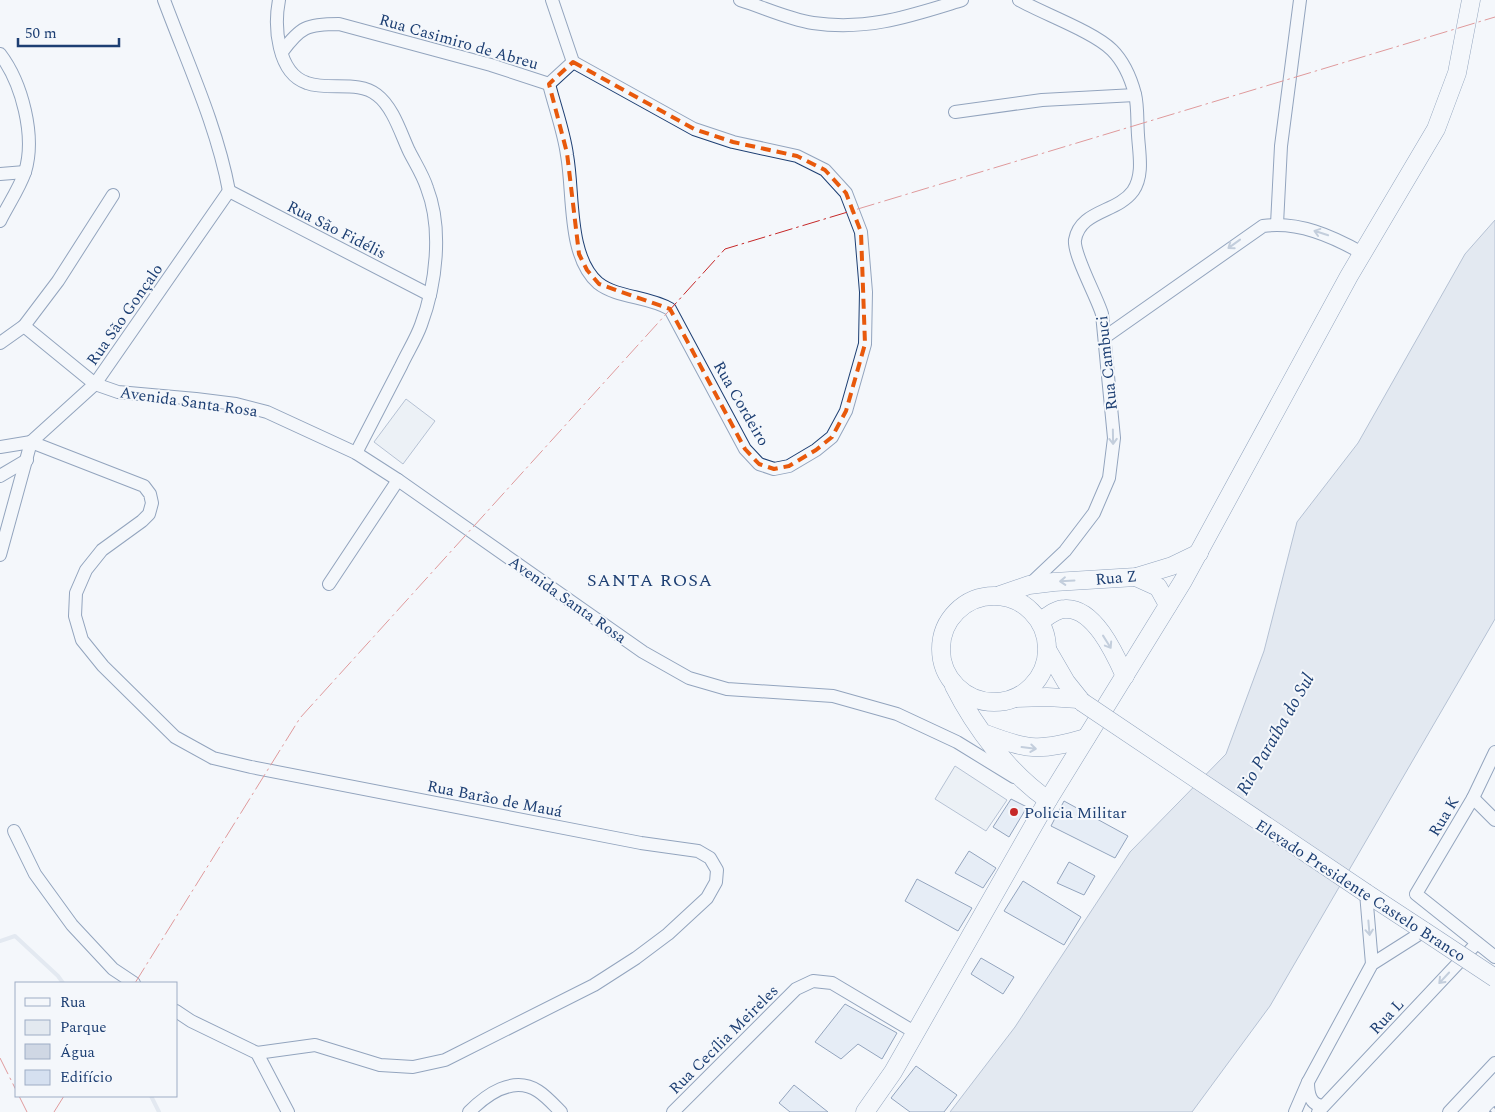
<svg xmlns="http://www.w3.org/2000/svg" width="1495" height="1112" font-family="Spectral,serif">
<rect width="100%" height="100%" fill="#f4f7fb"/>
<g fill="#e3e9f0" stroke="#687fa3">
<path d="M 406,399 L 435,421 L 403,464 L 374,442 Z"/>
<path d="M 955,766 L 1007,800 L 986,831 L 935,799 Z"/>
</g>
<path fill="#cfd7e4" stroke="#687fa3" d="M 1495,220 L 1495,619 L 1270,1006 L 1192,1112 L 950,1112 L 1015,1027 L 1130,852 L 1226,754 L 1264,651 L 1297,522 L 1358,443 L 1465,254 Z"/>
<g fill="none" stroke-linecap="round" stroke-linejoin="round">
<g stroke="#cfd7e4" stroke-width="4">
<path d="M 0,941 L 15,936 L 58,976 L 63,983"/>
<path d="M 151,1096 L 159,1112"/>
</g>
</g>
<g fill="#d5e0f0" stroke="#1d3f73">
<path d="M 1011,799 L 1027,807 L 1009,837 L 993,827 Z"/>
<path d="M 1064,801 L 1128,836 L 1115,858 L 1051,826 Z"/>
<path d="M 969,851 L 996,868 L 983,888 L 955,873 Z"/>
<path d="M 1069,862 L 1095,876 L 1084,895 L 1057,883 Z"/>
<path d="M 917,879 L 972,908 L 958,931 L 905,901 Z"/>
<path d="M 1023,881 L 1081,917 L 1064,945 L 1004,911 Z"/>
<path d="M 981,958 L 1014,977 L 1003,994 L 971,974 Z"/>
<path d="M 845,1004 L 897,1033 L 882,1059 L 858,1044 L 841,1059 L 815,1042 Z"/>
<path d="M 916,1066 L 957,1095 L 944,1112 L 910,1112 L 891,1098 Z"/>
<path d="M 794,1085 L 828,1112 L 790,1112 L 779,1103 Z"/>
</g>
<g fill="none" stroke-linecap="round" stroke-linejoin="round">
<g stroke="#1d3f73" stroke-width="14">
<g id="street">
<path d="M 164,0 C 187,62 217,126 229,191"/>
<path d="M 279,0 C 274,26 277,73 307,83 C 329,91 358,80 377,95 C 393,107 401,134 409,151 C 415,163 423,175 427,188 C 443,229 436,285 421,325 C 416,339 407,353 401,366 C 386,395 371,424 356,453"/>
<path d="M 740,0 C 763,7 788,19 813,23 C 868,31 910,16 962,0"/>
<path d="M 1019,0 C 1044,14 1094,32 1112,50 C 1123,61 1131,79 1135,94 C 1138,106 1137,122 1138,135 C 1139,153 1144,175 1133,191 C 1117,213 1080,210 1075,240 C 1073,254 1097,297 1102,314 L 1114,438 L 1109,478 L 1094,513 L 1065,551 L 1029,585"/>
<path d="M 282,52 C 300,27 307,24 339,24 L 491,65 L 549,84"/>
<path d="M 0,54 C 22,83 36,136 25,172 C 19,189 8,205 0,221"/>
<path d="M 549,84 C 555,108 564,132 567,155 C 574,193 567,256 598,283 C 617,298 648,296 670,309 L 745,449 L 759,464 L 774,469 L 789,466 L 816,450 L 832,437 L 846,411 L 865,344 L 866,292 L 861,232 L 846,193 L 825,170 L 797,156 L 733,142 L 694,129 L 573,62 L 552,0"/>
<path d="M 549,84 L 573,62"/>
<path d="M 955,112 L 1042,100 L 1135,95"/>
<path d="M 0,174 L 25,172"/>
<path d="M 229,191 L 430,295"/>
<path d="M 1277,224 L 1281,146 L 1300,0"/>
<path d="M 24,326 L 95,384 L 118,392 L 196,399 L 236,404 L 267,412 L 356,453 L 398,480 L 643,652 L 689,678 L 727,689 L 833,696 L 897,714 L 957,742 L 1014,777"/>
<path d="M 1105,337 L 1263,226 C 1298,221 1332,236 1362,253"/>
<path d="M 0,343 L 24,326 L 58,281 L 113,195"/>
<path d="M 31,442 L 95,384 L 229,191"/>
<path d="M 0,447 L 31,442 L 144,486 L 150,494 L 152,503 L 149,514 L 142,521 L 102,550 L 86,570 L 76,593 L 75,616 L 82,640 L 103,666 L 175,737 L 213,758 L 251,767 L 641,843 L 698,851 L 710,858 L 717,870 L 716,882 L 707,898 L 668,934 L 636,958 L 594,985 L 445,1060 L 413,1067 L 380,1065 L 315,1045 L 257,1053"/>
<path d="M 0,476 L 27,460"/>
<path d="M 0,555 L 31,442"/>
<path d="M 329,584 L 398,480"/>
<path d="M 1495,752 L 1473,798 L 1416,894 L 1495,957"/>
<path d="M 1473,798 L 1495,820"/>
<path d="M 14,831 L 35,874 L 72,925 L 113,969 L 134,983"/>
<path d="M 1366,893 L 1372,964"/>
<path d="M 176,1011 L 191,1021 L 257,1053 L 288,1112"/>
<path d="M 1308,1082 C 1308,1093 1310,1105 1323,1106"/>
<path d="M 469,1112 C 486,1095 513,1075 538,1091 C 546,1096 554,1105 561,1112"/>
<path d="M 673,1112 L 796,989 L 813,981 L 832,983 L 916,1033"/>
<path d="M 1295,1112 L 1308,1082 L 1372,964 L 1424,931"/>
<path d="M 1318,1112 L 1477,943"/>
<path d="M 1449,1112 L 1495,1063"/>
</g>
</g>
<g stroke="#1d3f73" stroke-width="19">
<g id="secondary">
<path d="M 1136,577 L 1158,587 L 1168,605"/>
<path d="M 1000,595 L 1029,585 L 1054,582 L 1136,577 L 1172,566 L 1199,553"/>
<circle cx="994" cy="649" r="53"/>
<path d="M 1041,621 C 1048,616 1056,609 1065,609 C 1094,607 1115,654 1125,676"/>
<path d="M 1048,651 L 1066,682 L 1082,702"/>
<path d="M 954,686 C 975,728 1010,774 1048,800"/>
<path d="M 1016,698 L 1047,697 L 1078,699"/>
<path d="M 986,734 C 1030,751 1041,751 1086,738"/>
<path d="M 1366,893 L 1424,931"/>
<path d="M 865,1112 L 893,1072 L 1048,800 L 1183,581 L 1349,276 L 1436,129 L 1457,73 L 1471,0"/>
</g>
</g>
<use href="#street" stroke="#f4f7fb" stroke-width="12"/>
<use href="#secondary" stroke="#f4f7fb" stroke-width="18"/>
<g stroke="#1d3f73" stroke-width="5.5">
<path id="rail" d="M 1492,1112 L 1495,1109"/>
</g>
<use href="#rail" stroke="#f4f7fb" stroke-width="4" stroke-dasharray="11" stroke-linecap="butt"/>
<g stroke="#1d3f73" stroke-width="19" stroke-linecap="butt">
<g id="secondary-bridge">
<path d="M 1082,702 L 1366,893"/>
<path d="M 1424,931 L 1495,978"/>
</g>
</g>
<use href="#secondary-bridge" stroke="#f4f7fb" stroke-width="18"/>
<g stroke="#c62828" stroke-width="1" stroke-dasharray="18 4 2.5 4" stroke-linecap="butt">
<path d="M 135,983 L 300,718 L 725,249 L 1495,17"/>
<path d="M 0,1058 L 16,1090"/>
<path d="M 19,1096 L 27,1112"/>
<path d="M 54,1112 L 64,1096"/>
</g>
</g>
<defs><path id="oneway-shaft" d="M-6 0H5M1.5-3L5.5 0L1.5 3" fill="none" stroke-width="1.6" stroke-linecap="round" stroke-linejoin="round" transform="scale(1.25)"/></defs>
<g stroke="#889bb7">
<use href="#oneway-shaft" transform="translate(1321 233) rotate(-162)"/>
<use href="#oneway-shaft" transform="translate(1234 244) rotate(144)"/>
<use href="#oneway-shaft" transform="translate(1113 437) rotate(89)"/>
<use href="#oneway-shaft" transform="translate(1067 581) rotate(177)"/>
<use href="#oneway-shaft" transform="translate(1107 642) rotate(58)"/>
<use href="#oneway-shaft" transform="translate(1029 748) rotate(7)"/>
<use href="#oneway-shaft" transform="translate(1369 928) rotate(85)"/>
<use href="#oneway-shaft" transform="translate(1444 978) rotate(133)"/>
</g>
<path d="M0 0H1495V1112H0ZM 573,62 L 694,129 L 733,142 L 797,156 L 825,170 L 846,193 L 861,232 L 865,344 L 846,411 L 832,437 L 816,450 L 789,466 L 774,469 L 759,464 L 745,449 L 670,309 L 599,284 L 587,270 L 579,254 L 567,153 L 549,84 Z" fill="#f4f7fb" fill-opacity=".55" fill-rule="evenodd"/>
<path fill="none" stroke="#e8590c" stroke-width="4" stroke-dasharray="10 6" stroke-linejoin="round" d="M 573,62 L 694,129 L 733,142 L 797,156 L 825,170 L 846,193 L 861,232 L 865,344 L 846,411 L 832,437 L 816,450 L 789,466 L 774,469 L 759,464 L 745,449 L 670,309 L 599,284 L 587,270 L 579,254 L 567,153 L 549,84 Z"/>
<circle fill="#c62828" stroke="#f4f7fb" stroke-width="2" cx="1014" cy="812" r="5"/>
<g text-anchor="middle" stroke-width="4" stroke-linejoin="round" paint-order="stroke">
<g font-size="16" fill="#1d3f73" stroke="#f4f7fb">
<text transform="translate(459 41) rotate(16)" y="6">Rua Casimiro de Abreu</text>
<text transform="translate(337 229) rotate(27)" y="6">Rua São Fidélis</text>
<text transform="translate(124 314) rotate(-55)" y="6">Rua São Gonçalo</text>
<text transform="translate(1106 363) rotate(-96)" y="6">Rua Cambuci</text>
<text transform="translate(189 401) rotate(8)" y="6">Avenida Santa Rosa</text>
<text transform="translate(742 403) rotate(60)" y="6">Rua Cordeiro</text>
<text transform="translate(1116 577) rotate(-5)" y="6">Rua Z</text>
<text transform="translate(568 599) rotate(35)" y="6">Avenida Santa Rosa</text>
<text transform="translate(495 798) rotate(11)" y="6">Rua Barão de Mauá</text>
<text transform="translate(1443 816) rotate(-59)" y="6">Rua K</text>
<text transform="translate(1361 890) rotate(33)" y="6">Elevado Presidente Castelo Branco</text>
<text transform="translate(1386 1016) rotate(-47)" y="6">Rua L</text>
<text transform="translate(723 1039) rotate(-45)" y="6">Rua Cecília Meireles</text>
</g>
<g font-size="16" fill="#1d3f73" stroke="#f4f7fb" text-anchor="start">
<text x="1024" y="818">Policia Militar</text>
</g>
<g font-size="18" letter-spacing="1" fill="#1d3f73" stroke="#f4f7fb">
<text x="650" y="586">SANTA ROSA</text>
</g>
<g font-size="18" font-style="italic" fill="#1d3f73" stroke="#f4f7fb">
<text transform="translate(1275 734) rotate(-60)" y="6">Rio Paraíba do Sul</text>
</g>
</g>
<rect x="15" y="982" width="162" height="115" fill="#f4f7fb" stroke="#9eadc5"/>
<rect x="25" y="998" width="25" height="8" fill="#f4f7fb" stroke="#9eadc5"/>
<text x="60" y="1007" font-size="15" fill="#1d3f73">Rua</text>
<rect x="25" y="1020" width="25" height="15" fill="#e3e9f0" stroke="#9eadc5"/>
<text x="60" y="1032" font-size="15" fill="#1d3f73">Parque</text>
<rect x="25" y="1044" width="25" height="15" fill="#cfd7e4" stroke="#9eadc5"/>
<text x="60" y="1057" font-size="15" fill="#1d3f73">Água</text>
<rect x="25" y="1070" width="25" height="15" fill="#d5e0f0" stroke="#9eadc5"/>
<text x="60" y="1082" font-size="15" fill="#1d3f73">Edifício</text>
<path d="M18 38v8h101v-8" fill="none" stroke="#1d3f73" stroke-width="2.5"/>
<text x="25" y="38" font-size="15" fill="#1d3f73" stroke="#f4f7fb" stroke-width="4" paint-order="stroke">50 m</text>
</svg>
